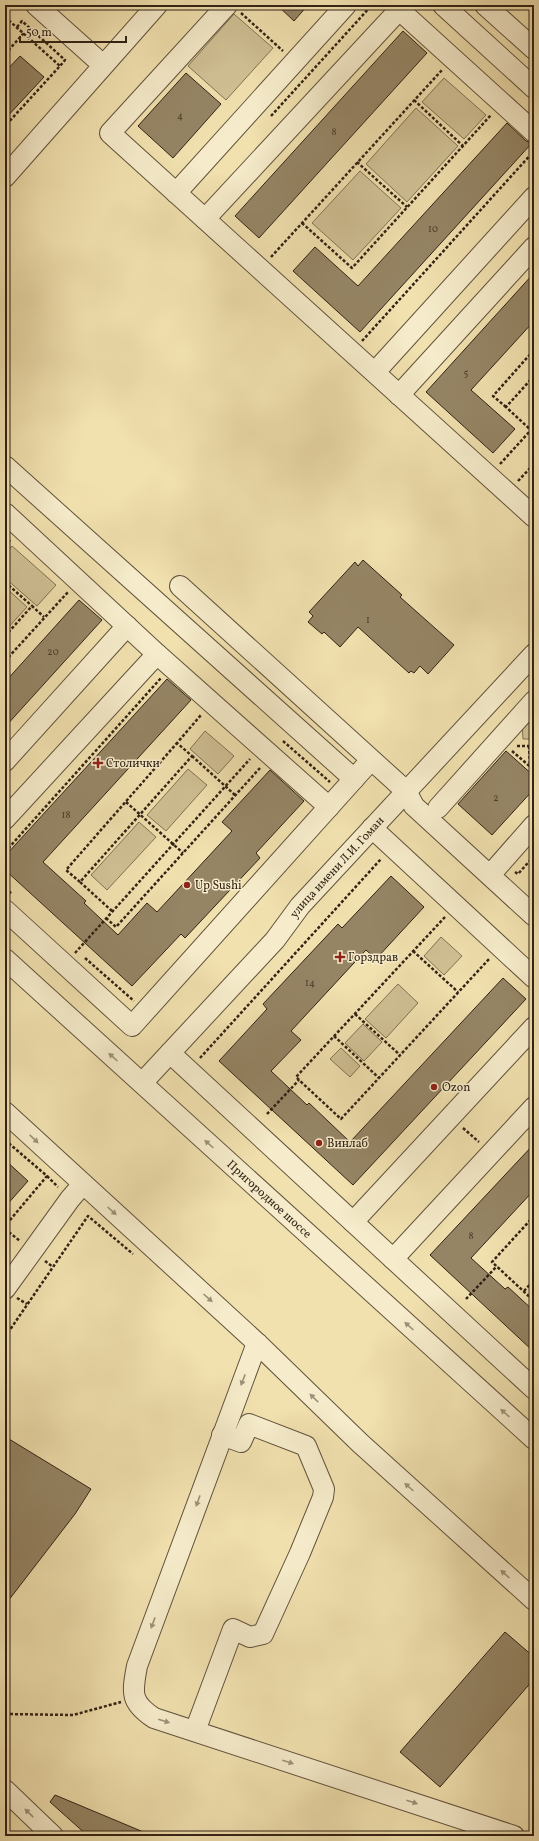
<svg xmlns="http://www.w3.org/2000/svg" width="539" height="1841" font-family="Vollkorn,serif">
<rect width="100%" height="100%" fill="#f1e1af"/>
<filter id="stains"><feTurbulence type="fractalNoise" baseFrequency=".005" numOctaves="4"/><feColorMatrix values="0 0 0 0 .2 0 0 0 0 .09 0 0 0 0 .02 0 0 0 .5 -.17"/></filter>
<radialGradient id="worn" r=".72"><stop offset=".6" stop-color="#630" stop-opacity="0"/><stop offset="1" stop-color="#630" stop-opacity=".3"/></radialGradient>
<g fill="#d0c195" stroke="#807255">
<path d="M 234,14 L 273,48 L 226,100 L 188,66 Z"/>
<path d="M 444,78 L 486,115 L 464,139 L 422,102 Z"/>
<path d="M 416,108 L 458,146 L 407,202 L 366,164 Z"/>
<path d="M 360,171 L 401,208 L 353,260 L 312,223 Z"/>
<path d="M 12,546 L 56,585 L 37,606 L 5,578 L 5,554 Z"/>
<path d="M 5,587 L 27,607 L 5,631 Z"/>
<path d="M 525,718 L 534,718 L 534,739 L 523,739 L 522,722 Z"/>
<path d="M 205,731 L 234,756 L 218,774 L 190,749 Z"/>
<path d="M 188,769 L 207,785 L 166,831 L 147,815 Z"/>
<path d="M 139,822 L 156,837 L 107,890 L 91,875 Z"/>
<path d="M 441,937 L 462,956 L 444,975 L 424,956 Z"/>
<path d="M 398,984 L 418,1003 L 386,1038 L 365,1019 Z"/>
<path d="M 363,1024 L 382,1042 L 364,1061 L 345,1043 Z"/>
<path d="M 341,1048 L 360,1066 L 350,1077 L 330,1059 Z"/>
</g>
<g fill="#958565" stroke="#312215">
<path d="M 277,5 L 308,5 L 294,21 Z"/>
<path d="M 403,31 L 427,53 L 259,238 L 235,216 Z"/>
<path d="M 20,56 L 44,77 L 5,119 L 5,72 Z"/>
<path d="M 186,73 L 221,104 L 173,158 L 138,126 Z"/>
<path d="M 507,123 L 526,141 L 532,143 L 360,332 L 293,271 L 315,247 L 358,286 Z"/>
<path d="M 534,273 L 534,321 L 471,390 L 515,429 L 493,453 L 426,392 Z"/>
<path d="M 363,560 L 402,595 L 400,597 L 454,645 L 428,674 L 420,666 L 414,673 L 411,671 L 409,673 L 358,627 L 340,647 L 324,632 L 322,634 L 308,622 L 313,616 L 309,612 L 355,562 L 358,566 Z"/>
<path d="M 79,600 L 102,620 L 5,727 L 5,682 Z"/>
<path d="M 167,679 L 191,700 L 43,862 L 86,901 L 84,903 L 118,935 L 147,903 L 157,912 L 232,831 L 222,822 L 270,770 L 304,801 L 256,853 L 260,858 L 185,938 L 181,934 L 132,986 L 5,870 L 5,856 Z"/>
<path d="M 506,751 L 534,776 L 534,789 L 492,835 L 458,804 Z"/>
<path d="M 391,876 L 424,907 L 376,959 L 366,950 L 291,1031 L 301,1040 L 271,1071 L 307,1105 L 309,1103 L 350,1142 L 503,978 L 526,999 L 353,1185 L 219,1061 L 267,1009 L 263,1004 L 338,924 L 342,928 Z"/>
<path d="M 534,1144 L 534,1190 L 471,1258 L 505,1289 L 508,1287 L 534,1311 L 534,1352 L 430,1255 Z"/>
<path d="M 5,1160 L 28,1181 L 5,1207 Z"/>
<path d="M 9,1439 L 91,1489 L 75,1514 L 5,1605 L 5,1445 Z"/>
<path d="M 505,1632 L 534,1657 L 534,1679 L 440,1787 L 400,1752 Z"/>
<path d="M 55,1795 L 153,1836 L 88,1836 L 50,1802 Z"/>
</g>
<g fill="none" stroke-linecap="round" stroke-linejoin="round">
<g stroke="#61523c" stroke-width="22">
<g id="minor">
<path d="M 36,5 L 103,65"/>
<path d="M 227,5 L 110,133 L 534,517"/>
<path d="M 394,5 L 534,132"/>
<path d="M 443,5 L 534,88"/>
<path d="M 485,5 L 534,49"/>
<path d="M 5,177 L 157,5"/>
<path d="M 176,193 L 346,5"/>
<path d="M 205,219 L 399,10"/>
<path d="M 375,372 L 534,197"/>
<path d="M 399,395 L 534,247"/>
<path d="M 5,466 L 354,779"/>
<path d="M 5,513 L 157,654"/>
<path d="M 180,586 L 406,791 L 414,806 L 534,916"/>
<path d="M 5,761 L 127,626"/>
<path d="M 438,808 L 534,701"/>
<path d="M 5,819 L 157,654 L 329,807"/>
<path d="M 372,828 L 534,978"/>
<path d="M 490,875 L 534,825"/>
<path d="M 5,910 L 132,1026 L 371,760"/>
<path id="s1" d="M 5,959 L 534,1439"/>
<path d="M 170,1053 L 534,1389"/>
<path id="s2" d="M 142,1083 L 275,940 L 300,906 L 534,654"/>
<path d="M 5,1112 L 257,1343 L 360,1443 L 534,1600"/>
<path d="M 353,1222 L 534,1027"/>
<path d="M 393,1259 L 534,1107"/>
<path d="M 5,1289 L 70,1199 L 83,1184"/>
<path d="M 257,1343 L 137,1666 C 132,1693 130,1702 154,1718 L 514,1836"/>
<path d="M 195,1731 L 233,1629 L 250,1637 L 263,1634 L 300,1553 L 323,1497 L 324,1489 L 306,1446 L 249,1424 L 241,1442 L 222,1435"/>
<path d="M 5,1790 L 53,1836"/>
</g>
</g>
<g stroke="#312215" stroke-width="2.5" stroke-dasharray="3 2" stroke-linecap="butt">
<path d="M 241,13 L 283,51"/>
<path d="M 5,17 L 60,66 L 5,126"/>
<path d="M 17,27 L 22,21 L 65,60 L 60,66"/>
<path d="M 5,54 L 24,33"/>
<path d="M 414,100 L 463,146"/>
<path d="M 271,116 L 372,5"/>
<path d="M 357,162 L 407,207"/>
<path d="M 302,223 L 352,268 L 491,115"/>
<path d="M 271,257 L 442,70"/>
<path d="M 362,341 L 534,151"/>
<path d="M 534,376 L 506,407 L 534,433"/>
<path d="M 506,407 L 493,396 L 534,350"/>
<path d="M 500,464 L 531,430"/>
<path d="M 518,481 L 534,464"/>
<path d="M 5,546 L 10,540"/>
<path d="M 5,582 L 32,606"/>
<path d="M 5,636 L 32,606 L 44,617"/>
<path d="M 5,661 L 68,592"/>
<path d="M 283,741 L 330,782"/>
<path d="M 517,746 L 534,746"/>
<path d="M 529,746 L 530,767"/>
<path d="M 512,751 L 534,770"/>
<path d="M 192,756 L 235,795"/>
<path d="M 126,802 L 183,853"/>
<path d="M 5,852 L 161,678"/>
<path d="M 515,872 L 518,874 L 534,856"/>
<path d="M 80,882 L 66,870 L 177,743"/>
<path d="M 5,888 L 12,894"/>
<path d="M 112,911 L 80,882 L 192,756 L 177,743 L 201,715"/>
<path d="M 445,917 L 296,1077 L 299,1080 L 341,1119 L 490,958"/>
<path d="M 106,918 L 116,927 L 260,768"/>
<path d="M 413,951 L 458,992"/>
<path d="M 75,953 L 250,759"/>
<path d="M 85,958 L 134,1001"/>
<path d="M 355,1014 L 400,1055"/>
<path d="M 334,1036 L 379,1078"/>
<path d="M 200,1058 L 381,859"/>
<path d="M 267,1114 L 299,1080"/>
<path d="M 463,1128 L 479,1142"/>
<path d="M 5,1140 L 47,1176 L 5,1226"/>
<path d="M 47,1176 L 58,1187"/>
<path d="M 534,1216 L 492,1262 L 534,1301"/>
<path d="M 5,1229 L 20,1241"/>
<path d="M 45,1261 L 53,1267"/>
<path d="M 524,1291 L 534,1280"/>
<path d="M 17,1298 L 27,1304"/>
<path d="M 466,1299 L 497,1266"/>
<path d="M 5,1337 L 88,1216 L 133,1254"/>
<path d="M 5,1714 L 73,1715 L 121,1702"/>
</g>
<use href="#minor" stroke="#f6eccb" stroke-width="20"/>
</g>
<defs><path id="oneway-solid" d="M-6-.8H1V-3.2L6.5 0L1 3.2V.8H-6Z"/></defs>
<g fill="#9d9179">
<use href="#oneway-solid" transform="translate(113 1057) rotate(-138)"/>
<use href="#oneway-solid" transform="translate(34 1139) rotate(43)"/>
<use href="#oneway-solid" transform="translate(209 1144) rotate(-138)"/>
<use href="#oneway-solid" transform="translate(112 1211) rotate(42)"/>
<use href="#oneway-solid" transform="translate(208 1298) rotate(42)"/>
<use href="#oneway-solid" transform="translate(409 1326) rotate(-138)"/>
<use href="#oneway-solid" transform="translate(243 1380) rotate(111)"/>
<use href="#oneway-solid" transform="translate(314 1398) rotate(-136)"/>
<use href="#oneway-solid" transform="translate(505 1413) rotate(-138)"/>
<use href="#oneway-solid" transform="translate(409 1487) rotate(-138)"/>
<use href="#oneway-solid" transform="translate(198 1501) rotate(110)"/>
<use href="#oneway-solid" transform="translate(505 1574) rotate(-138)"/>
<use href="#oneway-solid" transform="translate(153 1623) rotate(110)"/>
<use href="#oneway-solid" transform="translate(164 1721) rotate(17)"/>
<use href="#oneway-solid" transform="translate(288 1762) rotate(18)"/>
<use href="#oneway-solid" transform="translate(412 1802) rotate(18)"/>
<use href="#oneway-solid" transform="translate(29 1813) rotate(-136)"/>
</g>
<g fill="#8f2418" stroke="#f6eccb" stroke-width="1.5">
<path d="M96 757h4v4h4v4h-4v4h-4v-4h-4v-4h4z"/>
<circle cx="187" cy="885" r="4"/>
<path d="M338 951h4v4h4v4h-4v4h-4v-4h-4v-4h4z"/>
<circle cx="434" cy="1087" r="4"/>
<circle cx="319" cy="1143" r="4"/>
</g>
<g text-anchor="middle" stroke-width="3" stroke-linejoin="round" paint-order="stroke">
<g font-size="10" fill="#4a3b29">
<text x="180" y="119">4</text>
<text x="334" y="135">8</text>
<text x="433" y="232">10</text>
<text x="466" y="376">5</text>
<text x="368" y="623">1</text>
<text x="53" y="655">20</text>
<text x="496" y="801">2</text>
<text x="66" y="818">18</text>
<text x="310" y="986">14</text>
<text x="471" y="1239">8</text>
</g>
<g font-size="12" fill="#312215" stroke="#f6eccb" text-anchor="start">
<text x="106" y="767">Столички</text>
<text x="195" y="889">Up Sushi</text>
<text x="348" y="961">Горздрав</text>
<text x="442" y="1091">Ozon</text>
<text x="327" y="1147">Винлаб</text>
</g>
<g font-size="12" fill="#312215" stroke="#f6eccb">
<text dy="4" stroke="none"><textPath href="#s2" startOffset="291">улица имени Л.И. Гоман</textPath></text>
<text dy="4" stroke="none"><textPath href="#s1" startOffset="357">Пригородное шоссе</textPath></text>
</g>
</g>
<rect width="539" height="1841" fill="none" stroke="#f1e1af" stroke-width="20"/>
<rect x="6" y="6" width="527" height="1829" fill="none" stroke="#312215" stroke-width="2"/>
<rect x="10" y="10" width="519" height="1821" fill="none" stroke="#312215"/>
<path d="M20 36v6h106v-6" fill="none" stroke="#312215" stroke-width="2"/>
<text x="26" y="36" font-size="12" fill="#312215" stroke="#f6eccb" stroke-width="3" paint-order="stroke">50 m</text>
<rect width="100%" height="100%" filter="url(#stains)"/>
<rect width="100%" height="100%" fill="url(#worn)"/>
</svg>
